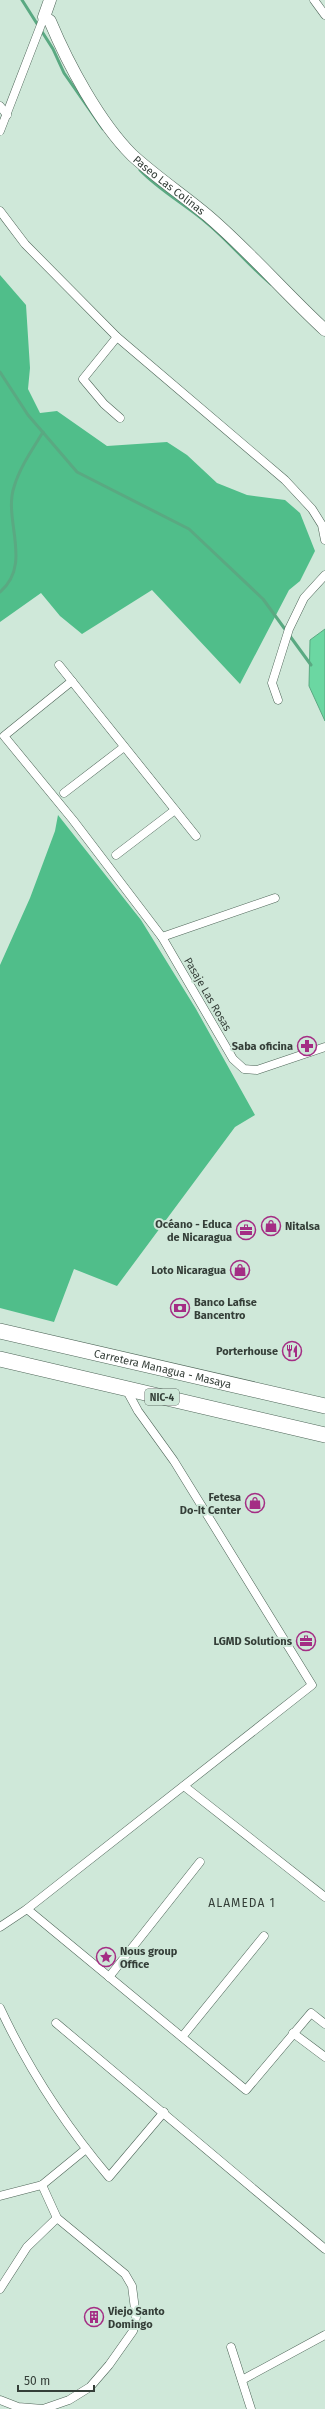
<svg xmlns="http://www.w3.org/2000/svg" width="325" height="2409" font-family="'Fira Sans',sans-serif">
<rect width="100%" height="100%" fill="#cfe8d9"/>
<g fill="#50be8a">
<path d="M 0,275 L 26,305 L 30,368 L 28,389 L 40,413 L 57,411 L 107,446 L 167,442 L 187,455 L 217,483 L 247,495 L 285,500 L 300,513 L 315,551 L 300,581 L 289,590 L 240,684 L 152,590 L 82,634 L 60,616 L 41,593 L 0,622 Z"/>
<path d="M 58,815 L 141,920 L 196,1009 L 255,1115 L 235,1127 L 117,1286 L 74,1269 L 54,1322 L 0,1308 L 0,965 L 30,898 L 55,831 Z"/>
</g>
<path fill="#6bd7a2" stroke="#5aa982" d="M 325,629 L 325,721 L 309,686 L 310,640 Z"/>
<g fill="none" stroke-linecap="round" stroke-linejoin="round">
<g stroke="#5aa982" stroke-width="3">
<path d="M 22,0 L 53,49 L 64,73 L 103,129"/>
<path d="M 140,170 C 160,191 185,204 207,223 C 230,242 248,265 271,284"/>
<path d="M 0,372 L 28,415 L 77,472 L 189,529 L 263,599 L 311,665"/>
<path d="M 0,592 C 33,564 3,520 14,487 C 20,467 32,450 43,432"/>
</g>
<g stroke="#4e6558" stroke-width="9">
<g id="street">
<path d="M 314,0 L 325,15"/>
<path d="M 0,106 L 7,115"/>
<path d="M 0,131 L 44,17"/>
<path d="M 0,211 L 25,244 L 117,337 L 285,480 L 312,509 L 322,525 L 325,540"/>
<path d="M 117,337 L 83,379 L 104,404 L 120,418"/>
<path d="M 59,665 L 196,836"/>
<path d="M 72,681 L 4,736 L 73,820 L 162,937 L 233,1059 L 244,1069 L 257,1070 L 325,1047"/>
<path d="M 278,700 L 272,683 L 289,629 L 304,598 L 325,575"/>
<path d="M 64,793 L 124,747"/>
<path d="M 116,855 L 175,810"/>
<path d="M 162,937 L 275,898"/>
<path d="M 184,1786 L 325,1897"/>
<path d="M 27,1909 L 312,1685 L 174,1461 L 138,1411 L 126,1389"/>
<path d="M 0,1927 L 27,1909 L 246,2090 L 311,2013 L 325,2024"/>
<path d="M 109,1977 L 200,1862"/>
<path d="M 0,2008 C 29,2070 65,2125 109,2177 L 164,2112"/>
<path d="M 56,2023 L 325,2249"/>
<path d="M 293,2033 L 325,2057"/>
<path d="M 182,2037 L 264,1936"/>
<path d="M 0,2196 L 42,2185 L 86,2149"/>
<path d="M 0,2289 L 27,2247 L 57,2218"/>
<path d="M 231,2347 L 251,2409"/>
<path d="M 242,2380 L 325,2335"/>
<path d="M 0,2400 L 18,2407 L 43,2409 L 69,2400 L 90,2387 L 109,2365 L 133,2331 L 136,2317 L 132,2286 L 125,2274 L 57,2218 L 42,2185"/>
</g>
</g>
<g stroke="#4e6558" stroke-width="13">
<g id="secondary">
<path id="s1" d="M 50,0 L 44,17 L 50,21 C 68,64 99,122 132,155 C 156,177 183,195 208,216 C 249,251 285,293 325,330"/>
</g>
</g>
<g stroke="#4e6558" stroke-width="16">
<g id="highway">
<path id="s2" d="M 0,1331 L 325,1406"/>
<path d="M 0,1359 L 325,1435"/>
</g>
</g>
<use href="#street" stroke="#fff" stroke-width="8"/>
<use href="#secondary" stroke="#fff" stroke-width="12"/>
<use href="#highway" stroke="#fff" stroke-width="15"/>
</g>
<defs>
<g id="pharmacy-ring" transform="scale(1)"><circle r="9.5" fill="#cfe8d9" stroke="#a42d84" stroke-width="1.5"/><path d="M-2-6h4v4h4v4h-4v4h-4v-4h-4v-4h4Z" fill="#a42d84"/></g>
<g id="shop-ring" transform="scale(1)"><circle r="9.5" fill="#cfe8d9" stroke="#a42d84" stroke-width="1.5"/><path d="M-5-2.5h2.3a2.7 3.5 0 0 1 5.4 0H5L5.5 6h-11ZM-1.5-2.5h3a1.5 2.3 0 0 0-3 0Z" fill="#a42d84"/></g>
<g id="office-ring" transform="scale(1)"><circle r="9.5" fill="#cfe8d9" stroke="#a42d84" stroke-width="1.5"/><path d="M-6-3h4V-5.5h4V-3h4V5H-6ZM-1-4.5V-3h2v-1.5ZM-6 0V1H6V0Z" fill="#a42d84"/></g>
<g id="bank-ring" transform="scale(1)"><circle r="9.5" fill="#cfe8d9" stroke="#a42d84" stroke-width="1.5"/><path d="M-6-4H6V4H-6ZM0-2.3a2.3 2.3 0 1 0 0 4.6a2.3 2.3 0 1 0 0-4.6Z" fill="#a42d84"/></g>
<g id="restaurant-ring" transform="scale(1)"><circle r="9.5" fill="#cfe8d9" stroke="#a42d84" stroke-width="1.5"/><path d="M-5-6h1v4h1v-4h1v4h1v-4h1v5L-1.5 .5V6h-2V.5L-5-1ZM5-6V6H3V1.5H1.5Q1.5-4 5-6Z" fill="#a42d84"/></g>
<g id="sight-ring" transform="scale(1)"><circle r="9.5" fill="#cfe8d9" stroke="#a42d84" stroke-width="1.5"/><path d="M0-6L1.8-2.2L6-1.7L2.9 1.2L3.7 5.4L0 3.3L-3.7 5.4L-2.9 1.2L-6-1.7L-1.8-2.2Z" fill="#a42d84"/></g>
<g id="building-ring" transform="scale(1)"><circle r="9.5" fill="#cfe8d9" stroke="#a42d84" stroke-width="1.5"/><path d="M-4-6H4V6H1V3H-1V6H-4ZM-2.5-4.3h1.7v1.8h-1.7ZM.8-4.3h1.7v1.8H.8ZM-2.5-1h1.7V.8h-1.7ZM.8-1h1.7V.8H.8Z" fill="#a42d84"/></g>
</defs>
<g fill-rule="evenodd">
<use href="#pharmacy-ring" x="307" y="1046"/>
<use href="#shop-ring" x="271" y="1226"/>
<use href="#office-ring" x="246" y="1230"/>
<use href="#shop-ring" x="240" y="1270"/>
<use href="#bank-ring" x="180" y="1308"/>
<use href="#restaurant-ring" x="292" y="1351"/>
<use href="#shop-ring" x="255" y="1503"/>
<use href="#office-ring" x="306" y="1641"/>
<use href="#sight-ring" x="106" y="1957"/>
<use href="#building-ring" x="94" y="2317"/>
</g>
<g text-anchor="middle" stroke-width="4" stroke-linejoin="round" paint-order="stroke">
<rect fill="#cfe8d9" stroke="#627168" stroke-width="1" x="145" y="1389" width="34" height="16" rx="3"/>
<g font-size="10" font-weight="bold" fill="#343e38">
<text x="162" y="1401">NIC-4</text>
</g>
<g font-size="11" fill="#343e38" stroke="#cfe8d9">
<text dy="4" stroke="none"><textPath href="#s1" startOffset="231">Paseo Las Colinas</textPath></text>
<text transform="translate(208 994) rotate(60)" y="4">Pasaje Las Rosas</text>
<text dy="4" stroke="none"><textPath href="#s2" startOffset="167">Carretera Managua - Masaya</textPath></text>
</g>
<g font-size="11" font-weight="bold" fill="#343e38" stroke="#cfe8d9" text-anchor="end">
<text x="293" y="1050">Saba oficina</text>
<text x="232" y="1228">Océano - Educa<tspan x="232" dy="13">de Nicaragua</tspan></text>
<text x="285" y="1230" text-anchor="start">Nitalsa</text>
<text x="226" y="1274">Loto Nicaragua</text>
<text x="194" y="1306" text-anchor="start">Banco Lafise<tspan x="194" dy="13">Bancentro</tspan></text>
<text x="278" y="1355">Porterhouse</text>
<text x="241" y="1501">Fetesa<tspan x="241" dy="13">Do-It Center</tspan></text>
<text x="292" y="1645">LGMD Solutions</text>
<text x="120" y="1955" text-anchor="start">Nous group<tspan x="120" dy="13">Office</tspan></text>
<text x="108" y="2315" text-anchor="start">Viejo Santo<tspan x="108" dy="13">Domingo</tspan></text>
</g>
<g font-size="12" letter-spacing="1" fill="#343e38" stroke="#cfe8d9">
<text x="242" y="1907">ALAMEDA 1</text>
</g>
</g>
<path d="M18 2385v6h76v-6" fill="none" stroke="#343e38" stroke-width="2"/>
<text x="24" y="2385" font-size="12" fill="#343e38" stroke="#cfe8d9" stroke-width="3" paint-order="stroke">50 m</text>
</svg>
